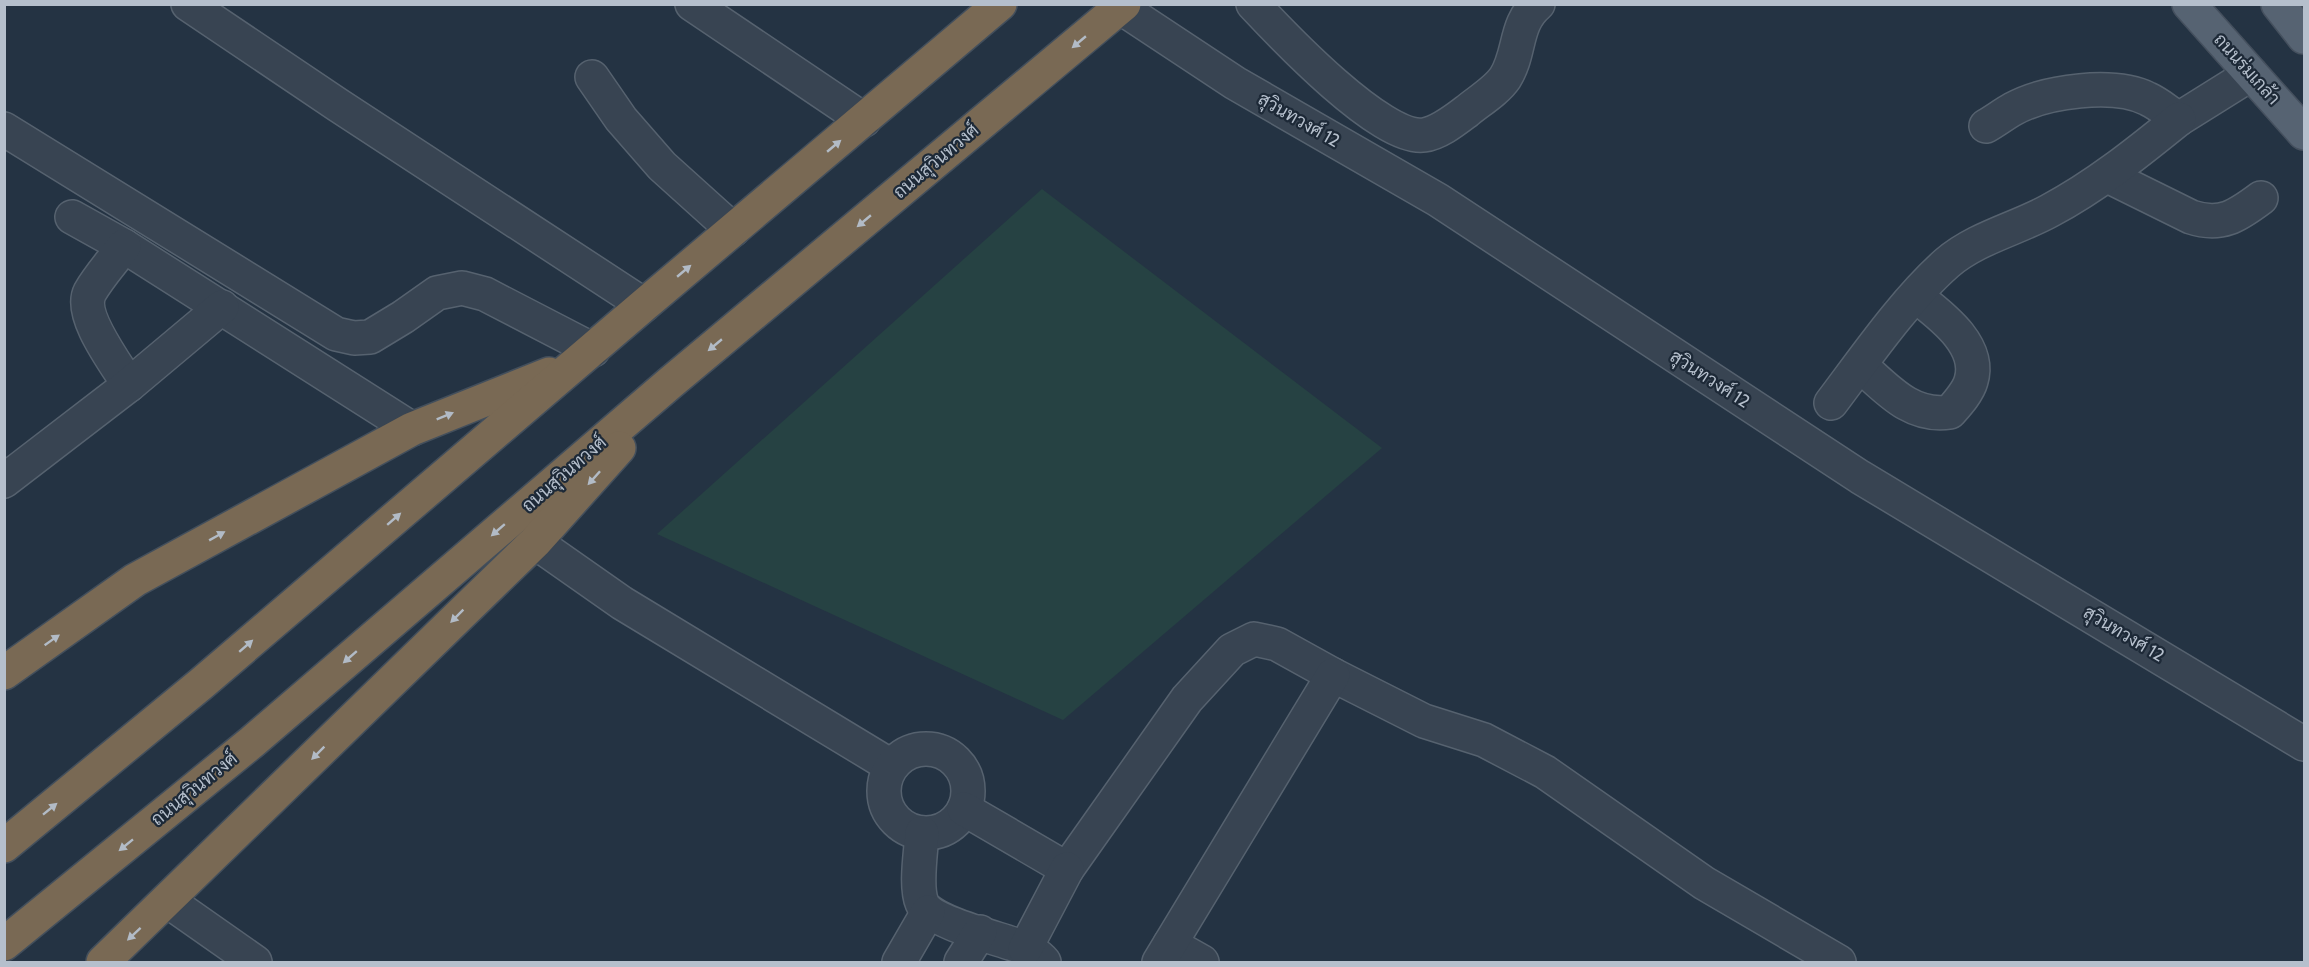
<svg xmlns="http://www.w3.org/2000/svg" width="2309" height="967" font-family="Cabin,Sarabun,sans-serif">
<rect width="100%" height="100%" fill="#243343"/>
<path fill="#264243" d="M 1042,189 L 1382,448 L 1063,720 L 657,534 Z"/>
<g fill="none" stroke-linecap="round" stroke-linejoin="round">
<g stroke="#56626f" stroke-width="36">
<g id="minor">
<path d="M 188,4 L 338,105 L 644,305"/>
<path d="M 692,4 L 864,120"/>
<path d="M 1253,4 C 1282,35 1382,141 1424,135 C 1439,133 1455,120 1467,111 C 1479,101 1496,91 1505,78 C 1521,53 1514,24 1538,4"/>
<path d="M 1120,7 L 1235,83 L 1438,200 L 1860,477 L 2304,744"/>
<path d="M 592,77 L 621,119 L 662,166 L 733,230"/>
<path d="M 1986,126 C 1995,121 2004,114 2013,109 C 2046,91 2114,82 2148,99 C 2159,104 2169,113 2179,119 L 2251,74"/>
<path d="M 4,129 L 336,334 L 354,338 L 370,337 L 403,317 L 437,293 L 462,288 L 485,294 L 593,350"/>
<path d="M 2108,176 L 2191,217 C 2221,227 2237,216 2261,198"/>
<path d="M 72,217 L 124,246 L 412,429"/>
<path d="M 124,246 C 113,261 99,276 90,292 C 78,315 117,365 129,385"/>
<path d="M 1860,365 C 1887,389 1911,418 1950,412 C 1957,404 1968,392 1971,381 C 1982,345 1940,315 1916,296"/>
<path d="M 1831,403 C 1865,358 1905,300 1947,263 C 1976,238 2016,229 2049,211 C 2096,186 2137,153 2179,119"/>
<path d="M 4,481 L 129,385 L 222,307"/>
<path d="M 535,542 L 622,603 L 891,766"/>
<circle cx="926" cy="791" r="42"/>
<path d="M 964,809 L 1067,869 L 1187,699 L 1232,650 L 1254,639 L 1277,644 L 1333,675 L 1424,721 L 1484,740 L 1545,772 L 1704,883 L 1839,962"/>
<path d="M 922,833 C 921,852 915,886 922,903 C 929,921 993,937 1013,944 C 1024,948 1037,953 1044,962"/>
<path d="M 168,901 L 255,962"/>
<path d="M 1170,944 L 1202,962"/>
<path d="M 1025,949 L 1067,869"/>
<path d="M 899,962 L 928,912"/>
<path d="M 961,962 L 980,932"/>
<path d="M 1159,962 L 1333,675"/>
</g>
</g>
<g stroke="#45505e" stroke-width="36">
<g id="major">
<path d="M 2189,4 L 2304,133"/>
<path d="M 2278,4 L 2304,37"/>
</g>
</g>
<g stroke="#434f5c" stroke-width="36">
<g id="highway">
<path d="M 4,673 L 135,580 L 412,429 L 549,374"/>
<path d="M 4,846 L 201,684 L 644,305 L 1000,4"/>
<path d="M 4,944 L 252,742 L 670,383 L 1124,4"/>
<path d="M 103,962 L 535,542 L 619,448"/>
</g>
</g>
<use href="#minor" stroke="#384452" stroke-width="33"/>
<use href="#major" stroke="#566372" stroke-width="33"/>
<use href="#highway" stroke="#796954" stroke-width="33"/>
</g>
<defs><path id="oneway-solid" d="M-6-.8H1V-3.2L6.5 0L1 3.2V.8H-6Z" transform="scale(1.5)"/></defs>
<g fill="#b2bbc6">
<use href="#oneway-solid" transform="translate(1079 42) rotate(140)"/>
<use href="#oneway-solid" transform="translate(834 146) rotate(-40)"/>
<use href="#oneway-solid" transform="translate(864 221) rotate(140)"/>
<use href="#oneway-solid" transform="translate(684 271) rotate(-40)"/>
<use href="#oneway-solid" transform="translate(715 345) rotate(140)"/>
<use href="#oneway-solid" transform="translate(445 416) rotate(-22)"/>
<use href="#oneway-solid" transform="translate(594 478) rotate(132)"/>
<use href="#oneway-solid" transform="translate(394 519) rotate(-41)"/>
<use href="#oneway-solid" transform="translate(498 530) rotate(139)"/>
<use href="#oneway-solid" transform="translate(217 536) rotate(-29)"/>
<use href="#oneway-solid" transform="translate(457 616) rotate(135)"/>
<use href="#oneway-solid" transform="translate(52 640) rotate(-35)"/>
<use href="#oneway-solid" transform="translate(246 646) rotate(-41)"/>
<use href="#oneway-solid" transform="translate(350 657) rotate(139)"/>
<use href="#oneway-solid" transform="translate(318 753) rotate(135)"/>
<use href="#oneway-solid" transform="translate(50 809) rotate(-39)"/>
<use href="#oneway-solid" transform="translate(126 845) rotate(141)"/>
<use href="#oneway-solid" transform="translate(134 934) rotate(137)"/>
</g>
<g text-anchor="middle" stroke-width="4.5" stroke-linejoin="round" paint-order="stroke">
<g font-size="18" fill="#b5bfcc" stroke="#1d2937">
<text transform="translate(2247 69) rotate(48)" y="6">ถนนร่มเกล้า</text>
<text transform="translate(1299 120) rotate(30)" y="6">สุวินทวงศ์ 12</text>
<text transform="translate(936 161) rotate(-40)" y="6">ถนนสุวินทวงศ์</text>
<text transform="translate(1710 379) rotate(33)" y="6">สุวินทวงศ์ 12</text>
<text transform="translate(564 474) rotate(-41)" y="6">ถนนสุวินทวงศ์</text>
<text transform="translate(2124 634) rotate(31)" y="6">สุวินทวงศ์ 12</text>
<text transform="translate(194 789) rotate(-39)" y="6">ถนนสุวินทวงศ์</text>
</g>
</g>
<rect width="2309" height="967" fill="none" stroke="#b5bfcc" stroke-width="12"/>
</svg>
